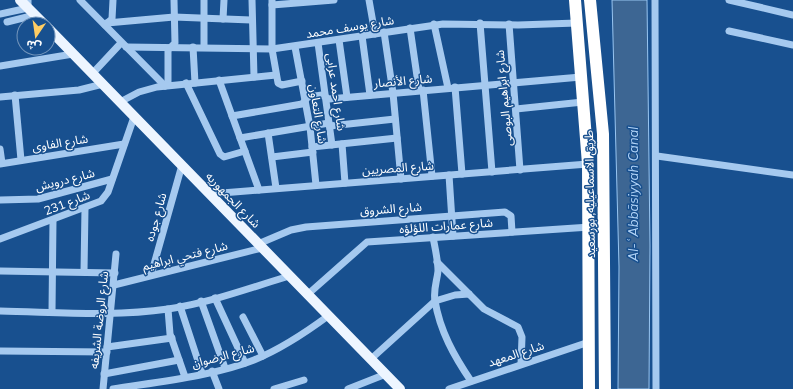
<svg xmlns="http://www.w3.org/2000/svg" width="793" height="389" font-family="Mulish,'Noto Sans Arabic',sans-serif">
<rect width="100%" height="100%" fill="#18508f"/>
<path fill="#3d6693" stroke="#98c5f1" d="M 612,0 L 647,0 L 650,246 L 649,389 L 618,389 L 619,267 Z"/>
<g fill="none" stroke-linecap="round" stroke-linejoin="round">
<g stroke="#a5c9ef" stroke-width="7">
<path d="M 80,0 L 165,86"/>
<path d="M 252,0 L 254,77"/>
<path d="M 272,0 L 272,49 L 278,83 L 282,85 L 302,81"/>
<path d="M 369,0 L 375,34"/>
<path d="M 655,0 L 656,389"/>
<path d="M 729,0 L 793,15"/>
<path d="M 272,5 L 334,0"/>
<path d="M 0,14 L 28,8 L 28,0"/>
<path d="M 223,19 L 224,0"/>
<path d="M 7,22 L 35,15"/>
<path d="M 107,23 L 174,17 L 251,20"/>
<path d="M 480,23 L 492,172"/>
<path d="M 434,24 L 448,88"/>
<path d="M 509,24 L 520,170"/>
<path d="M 105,25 L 112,19 L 113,0"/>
<path d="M 410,28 L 419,90"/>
<path d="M 729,31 L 793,45"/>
<path d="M 384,32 L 393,93 L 401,179"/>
<path d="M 362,36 L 370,95"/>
<path d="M 339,40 L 347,97"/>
<path d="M 318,43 L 332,145"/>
<path d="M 126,47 L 272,49 L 443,24 L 518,25 L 577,23"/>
<path d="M 193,47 L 195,83"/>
<path d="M 204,47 L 204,0"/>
<path d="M 295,47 L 310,127 L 316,185"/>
<path d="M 0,66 L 73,54"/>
<path d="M 92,74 L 121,43"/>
<path d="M 219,80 L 259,190"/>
<path d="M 186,83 L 220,154 L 224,157 L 245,151"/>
<path d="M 168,85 L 168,50 L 175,43 L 174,0"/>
<path d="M 455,87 L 462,174"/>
<path d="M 423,90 L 432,176"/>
<path d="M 15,95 L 21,160"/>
<path d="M 0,97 L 79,90 L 103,84"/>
<path d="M 120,102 L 139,92 L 157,87 L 276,75"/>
<path d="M 516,109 L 583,102"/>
<path d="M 232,116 L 302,104 L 308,97 L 322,95 L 329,99 L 581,77"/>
<path d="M 330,126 L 395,119"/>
<path d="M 268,133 L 276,188"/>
<path d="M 240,138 L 329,123"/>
<path d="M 342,144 L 345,183"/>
<path d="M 312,147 L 397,138"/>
<path d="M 0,149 L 2,163"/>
<path d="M 657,156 L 793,175"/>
<path d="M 272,157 L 313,152"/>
<path d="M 0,164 L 124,144"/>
<path d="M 449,175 L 453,236"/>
<path d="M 209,194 L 588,164"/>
<path d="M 0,200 L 38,199 L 112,179"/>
<path d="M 433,237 C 435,248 438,260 438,271 C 437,281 433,290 435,301 C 440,331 454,356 471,381"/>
<path d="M 0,239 L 101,201 L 108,192 L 134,117"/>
<path d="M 258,244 L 291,230 L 306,227 L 505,212 L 511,216 L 512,232"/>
<path d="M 437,262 L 484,309 L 518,327 L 522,337 L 521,364"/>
<path d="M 0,271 L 115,273"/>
<path d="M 84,272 L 85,208"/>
<path d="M 151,275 L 182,165"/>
<path d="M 114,285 L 262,248"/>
<path d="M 307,295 L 367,242 L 605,226"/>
<path d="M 215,298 L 245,363"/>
<path d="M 201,301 L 225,368"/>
<path d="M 180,306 L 202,373"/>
<path d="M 168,309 L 170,334 L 185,377"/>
<path d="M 0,311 C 56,312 113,317 168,309 C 209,303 250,288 289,276"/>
<path d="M 52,312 L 53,220"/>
<path d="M 243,317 L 263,356"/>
<path d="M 107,347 L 172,338"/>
<path d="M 0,351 L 107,352"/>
<path d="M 371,359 L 435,301 L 455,295 L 469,294"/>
<path d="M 212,371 L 219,389"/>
<path d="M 104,374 L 179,360"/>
<path d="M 103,389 L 116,254"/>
<path d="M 113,389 C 157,382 214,376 254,360 C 281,349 305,333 328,316"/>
<path d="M 274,389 L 304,380"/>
<path d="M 348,389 L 386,374"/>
<path d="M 449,389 L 589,342"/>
</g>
<g stroke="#edf5ff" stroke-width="10">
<path d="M 20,0 L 44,24"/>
<path d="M 48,28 L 400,389"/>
</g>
<g stroke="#fff" stroke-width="12">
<path d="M 575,0 L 588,164 L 589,389"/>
<path d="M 590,0 L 603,134 L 605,389"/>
</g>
</g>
<g text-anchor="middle" stroke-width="3" stroke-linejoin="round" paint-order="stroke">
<g font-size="12" fill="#fff" stroke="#18508f">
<text transform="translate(350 27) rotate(-9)" y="4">شارع يوسف محمد</text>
<text transform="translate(403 81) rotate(-5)" y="4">شارع الأنصار</text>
<text transform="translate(336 92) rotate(82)" y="4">شارع احمد عرابى</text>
<text transform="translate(504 98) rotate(-95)" y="4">شارع ابراهيم البوصى</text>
<text transform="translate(318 114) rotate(81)" y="4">شارع التعاون</text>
<text transform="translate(60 143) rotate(-9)" y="4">شارع الفاوى</text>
<text transform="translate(398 168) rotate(-4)" y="4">شارع المصريين</text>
<text transform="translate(65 180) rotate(-14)" y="4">شارع درويش</text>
<text transform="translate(590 194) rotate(-91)" y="4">طريق الاسماعيليه, بورسعيد</text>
<text transform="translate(233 200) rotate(46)" y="4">شارع الجمهوريه</text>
<text transform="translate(67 203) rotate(-21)" y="4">شارع 231</text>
<text transform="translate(391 209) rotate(-4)" y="4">شارع الشروق</text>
<text transform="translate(156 217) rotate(-74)" y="4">شارع جوده</text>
<text transform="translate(446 226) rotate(-4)" y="4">شارع عمارات اللؤلؤه</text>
<text transform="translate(185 256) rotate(-14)" y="4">شارع فتحي ابراهيم</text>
<text transform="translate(99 320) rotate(-84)" y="4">شارع الروضة الشريفه</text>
<text transform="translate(516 354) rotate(-18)" y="4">شارع المعهد</text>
<text transform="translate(223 356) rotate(-15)" y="4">شارع الرضوان</text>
</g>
<g font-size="13" font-style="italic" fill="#b1d3f6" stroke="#18508f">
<text transform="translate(633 194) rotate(-90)" y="5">Al-ʿAbbāsiyyah Canal</text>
</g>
</g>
<g transform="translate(36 36) rotate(193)"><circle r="19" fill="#18508f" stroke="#7496bc"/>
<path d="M0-3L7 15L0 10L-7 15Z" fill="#ffcd63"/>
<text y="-6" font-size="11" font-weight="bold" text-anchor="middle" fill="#ffffff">ش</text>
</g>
</svg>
